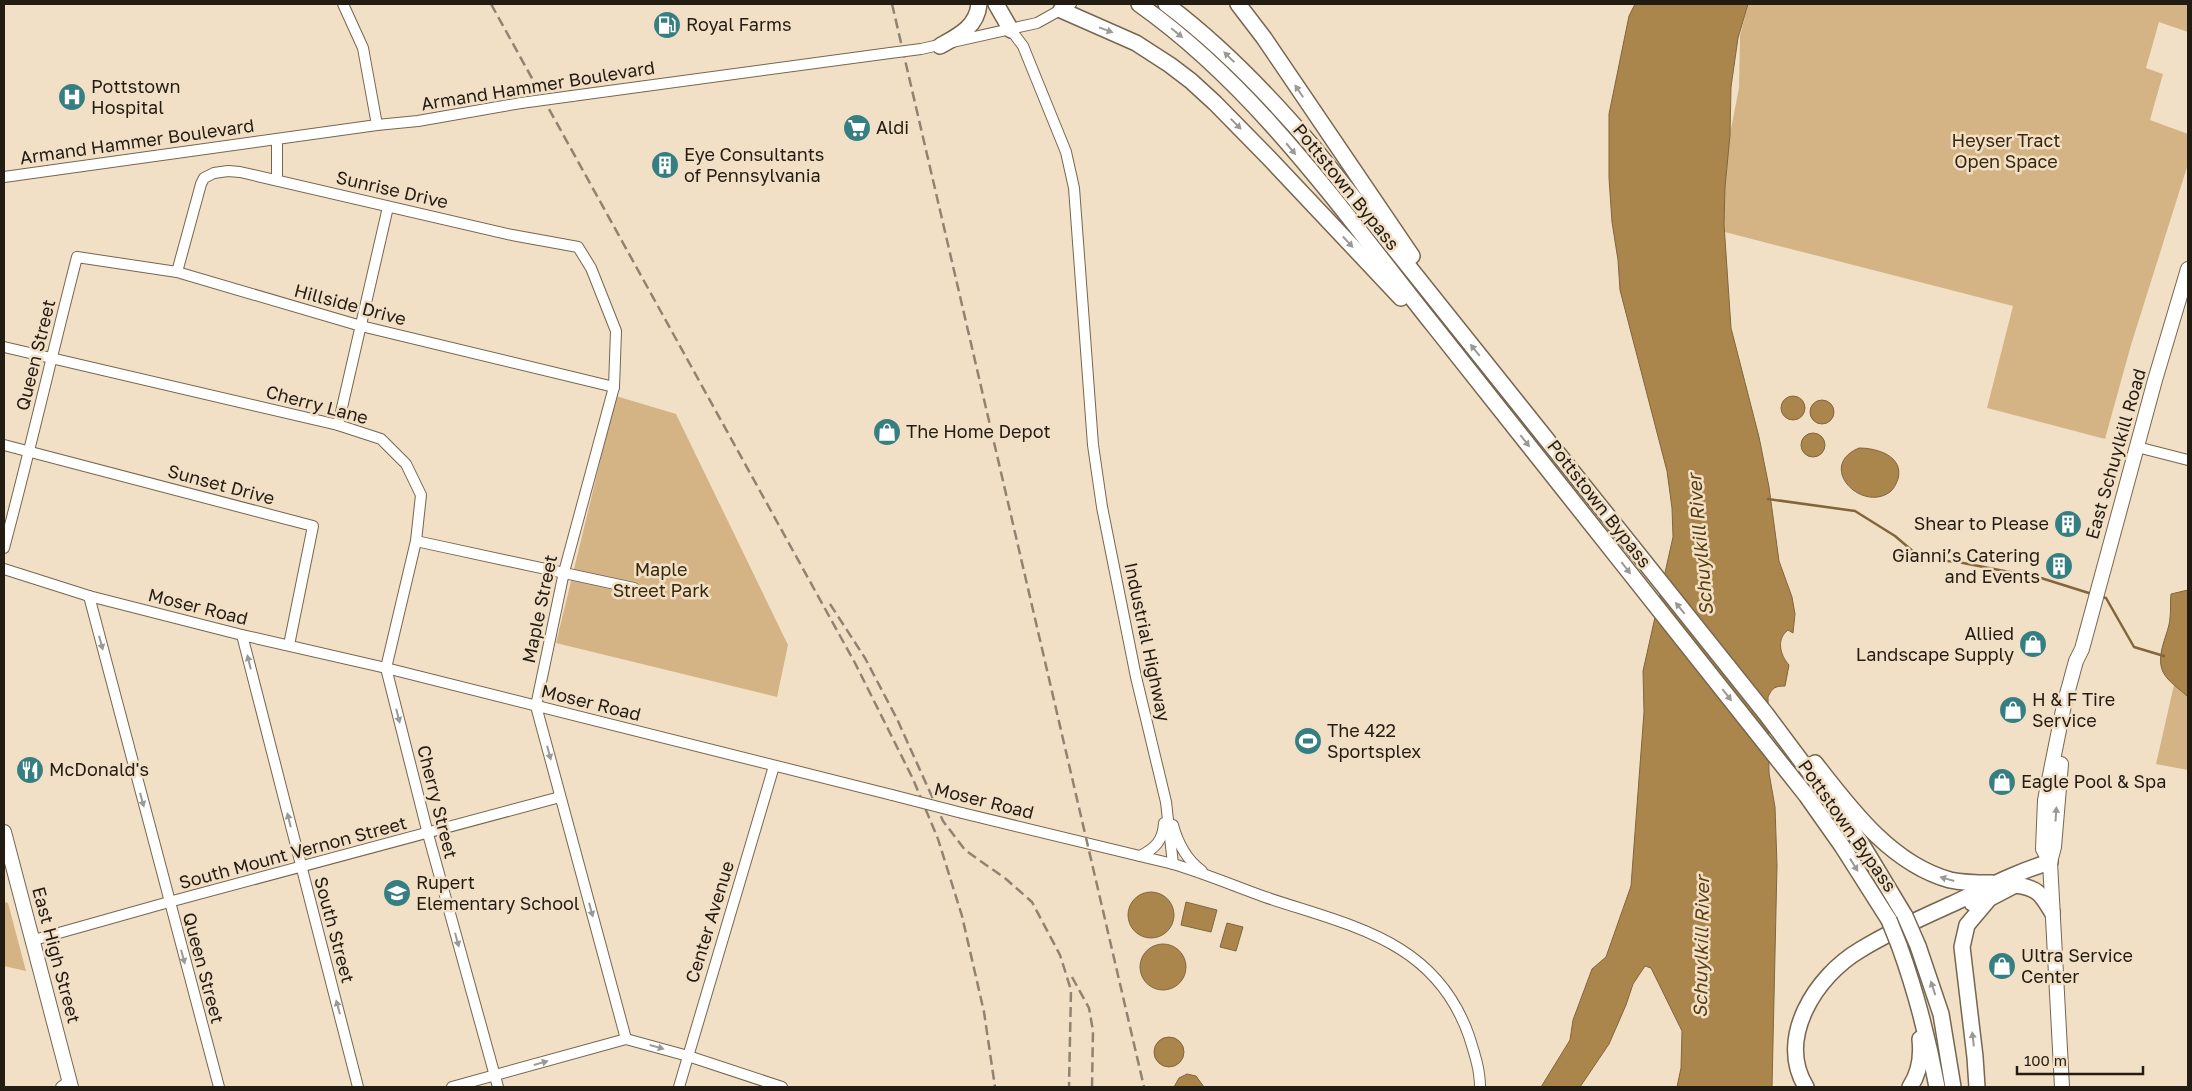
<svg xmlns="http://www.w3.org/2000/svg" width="2192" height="1091" font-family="'Golos Text',sans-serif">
<rect width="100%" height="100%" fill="#f2e0c6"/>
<g fill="#d4b485">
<path d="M 1748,4 L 2188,4 L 2188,32 L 2159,22 L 2146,68 L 2163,74 L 2150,120 L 2188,134 L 2188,164 L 2131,345 L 2105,439 L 1987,408 L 2013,306 L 1717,230 L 1728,144 L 1739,88 L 1740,36 Z"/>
<path d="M 616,396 L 676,414 L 788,645 L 777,697 L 556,643 Z"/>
<path d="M 2188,623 L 2188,770 L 2156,764 Z"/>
<path d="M 4,902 L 8,903 L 26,971 L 4,966 Z"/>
</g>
<g fill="#aa854c" stroke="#82663b">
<path d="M 1635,4 L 1748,4 L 1738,38 L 1731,87 L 1730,135 L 1725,187 L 1724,224 L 1731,328 L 1759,437 L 1769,487 L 1779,561 L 1792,597 L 1795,614 L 1793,633 L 1788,630 C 1776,639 1780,655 1789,665 L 1785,686 C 1775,686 1772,688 1768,697 L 1769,773 L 1775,807 L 1777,865 L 1772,1087 L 1677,1087 L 1681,1068 L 1682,1031 L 1651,968 L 1645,966 L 1633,984 L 1626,1005 L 1609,1044 L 1580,1087 L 1541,1087 L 1570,1040 L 1573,1020 L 1592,969 L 1606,957 L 1631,886 L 1644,712 L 1643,671 L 1673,537 L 1672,508 L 1667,471 L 1620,290 L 1618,260 L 1612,222 L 1609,178 L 1609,114 L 1629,16 Z"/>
<circle cx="1793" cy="408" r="12"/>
<circle cx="1822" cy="412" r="12"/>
<circle cx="1813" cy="445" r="12"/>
<path d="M 1859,448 C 1877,448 1904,456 1898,479 C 1896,484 1894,489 1890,492 C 1861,513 1816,466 1859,448 Z"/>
<path d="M 2188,590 L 2188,697 C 2180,689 2168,682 2163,672 C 2155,654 2169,634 2170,618 C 2171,610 2170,602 2171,594 Z"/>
<circle cx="1151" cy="915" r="23"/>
<path d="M 1186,902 L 1217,910 L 1211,932 L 1181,925 Z"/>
<path d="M 1227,923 L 1243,927 L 1236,951 L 1220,947 Z"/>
<circle cx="1163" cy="967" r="23"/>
<circle cx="1169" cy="1052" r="15"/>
<path d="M 1187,1074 L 1196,1076 L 1204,1087 L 1174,1087 L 1179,1078 Z"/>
</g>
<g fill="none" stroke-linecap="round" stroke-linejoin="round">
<g stroke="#82663b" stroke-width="2.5">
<path d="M 1768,499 L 1855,511 L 1895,536 L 1922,559 L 1958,562 L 2041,578 L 2092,594"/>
<path d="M 2102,597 L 2106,598 L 2134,647 L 2164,656"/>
</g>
<g stroke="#76664f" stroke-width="12">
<g id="minor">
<path d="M 343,4 L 363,48 L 377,125"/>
<path d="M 1011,30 L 1023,46 L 1066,152 L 1074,188 L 1093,445 L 1102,507 L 1136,677 L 1166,802 L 1173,864"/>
<path d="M 921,49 L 1037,23 L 1071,4"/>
<path d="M 572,96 L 890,53"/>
<path d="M 4,177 L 377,125 L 418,121 L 521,103"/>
<path d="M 277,179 L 277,139"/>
<path d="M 177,272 L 201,184 L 204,178 L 214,173 L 228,171 L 240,172 L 512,235 L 578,247 L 591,268 L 616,331 L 614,387 L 564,572 L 536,706 L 626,1039"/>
<path d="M 4,347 L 338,425 L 381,439 L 406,464 L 421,495 L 416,541 L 386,668 L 428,834 L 498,1087"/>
<path d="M 338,425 L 388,207"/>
<path d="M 4,445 L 313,526 L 289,645"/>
<path d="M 2137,447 L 2188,460"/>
<path d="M 416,541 L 634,588"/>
<path d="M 4,548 C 30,451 52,354 77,257 L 177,272 L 361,326 L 614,387"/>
<path d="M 4,569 L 89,596 L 242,635 L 386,668 L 892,795"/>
<path d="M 89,596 L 219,1087"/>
<path d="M 242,635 L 358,1087"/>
<path d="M 962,813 L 1173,864 C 1204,873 1234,886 1265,897 C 1350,926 1435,939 1469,1036 C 1474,1052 1480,1069 1480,1087"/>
<path d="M 1173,825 C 1178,844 1187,860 1202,871"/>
<path d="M 1140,856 C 1156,848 1163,840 1164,823"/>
<path d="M 34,940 L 169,902 L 560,797"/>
<path d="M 61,1087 L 69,1081"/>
<path d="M 452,1087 L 626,1039 L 688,1056 L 782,1087"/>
<path d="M 679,1087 L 774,766"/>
</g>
</g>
<g stroke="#76664f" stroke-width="16">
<g id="major">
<path d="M 2061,764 L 2054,847 L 2050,862 L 2062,1087"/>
<path d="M 4,832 L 71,1087"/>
<path d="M 2050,862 L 2043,849 L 2045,800 L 2064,705 L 2076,661 L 2082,649 L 2155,380 L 2188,269"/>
</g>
</g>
<g stroke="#76664f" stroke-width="18">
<g id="highway">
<path d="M 996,4 L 1011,30"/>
<path d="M 1139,4 C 1258,88 1343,212 1434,326 C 1558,482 1682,639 1806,795 L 1842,846 L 1889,920"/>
<path d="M 1166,4 C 1222,46 1269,95 1314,148 L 1766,714 L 1834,805 L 1861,843 L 1905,916"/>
<path d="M 1238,4 L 1264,38 L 1412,256"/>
<path d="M 1061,10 L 1136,43 L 1170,65 L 1191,81 L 1215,103 L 1269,158 L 1401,298"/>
<path d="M 940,46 C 958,36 977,27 979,4"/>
<path d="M 1815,763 C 1850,808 1891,864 1950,880 C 1964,883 1978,883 1992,883"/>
<path d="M 2016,885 C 2038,888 2041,894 2052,912"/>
<path d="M 1972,903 L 1992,897 L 2017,884"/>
<path d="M 1899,945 C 1916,992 1928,1038 1937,1087"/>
<path d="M 1918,946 L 1941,1014 L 1953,1087"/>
<path d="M 1806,1087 C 1776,1038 1816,976 1860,950 C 1889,932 1921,918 1952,904 C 1984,889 2016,872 2050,862"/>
<path d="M 1910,1087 C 1920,1072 1922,1057 1920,1039"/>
<path d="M 1977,1087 L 1975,1057 L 1962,947 L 1967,925 L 1989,899"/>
</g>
</g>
<use href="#minor" stroke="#fff" stroke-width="10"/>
<use href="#major" stroke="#fff" stroke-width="14"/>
<use href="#highway" stroke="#fff" stroke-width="15"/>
<g stroke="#908371" stroke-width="2.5" stroke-dasharray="10 5" stroke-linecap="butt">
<path d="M 491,4 L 855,663 L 913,779 L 938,839 L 962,916 L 984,1012 L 995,1087"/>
<path d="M 892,4 L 1144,1087"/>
<path d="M 830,604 L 865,658 L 897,719 L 943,821 L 965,850 L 1006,879 L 1032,902 L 1060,955 L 1071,990 L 1069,1087"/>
<path d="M 1072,977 L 1089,1008 L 1093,1031 L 1092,1087"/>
</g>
<g stroke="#76664f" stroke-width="12" stroke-linecap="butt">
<g id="minor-bridge">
<path d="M 890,53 L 921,49"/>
<path d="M 521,103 L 572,96"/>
<path d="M 892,795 L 962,813"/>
</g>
</g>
<g stroke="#76664f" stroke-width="18" stroke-linecap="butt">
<g id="highway-bridge">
<path d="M 1905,916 L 1918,946"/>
<path d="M 1889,920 L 1899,945"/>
</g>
</g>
<use href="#minor-bridge" stroke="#fff" stroke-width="10"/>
<use href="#highway-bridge" stroke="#fff" stroke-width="15"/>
</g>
<defs><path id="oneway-solid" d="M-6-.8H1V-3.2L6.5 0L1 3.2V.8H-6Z" transform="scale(1.25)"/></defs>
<g fill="#9c9995">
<use href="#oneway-solid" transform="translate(1106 30) rotate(20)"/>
<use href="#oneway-solid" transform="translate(1177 33) rotate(39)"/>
<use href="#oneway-solid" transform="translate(1229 57) rotate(-136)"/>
<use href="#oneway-solid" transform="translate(1299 91) rotate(-124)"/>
<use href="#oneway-solid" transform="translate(1236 124) rotate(45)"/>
<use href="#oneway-solid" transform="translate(1291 149) rotate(50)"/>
<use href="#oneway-solid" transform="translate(1348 242) rotate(47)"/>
<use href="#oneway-solid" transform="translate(1475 350) rotate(-129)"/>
<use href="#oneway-solid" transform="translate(1525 441) rotate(52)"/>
<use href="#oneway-solid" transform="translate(1626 568) rotate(52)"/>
<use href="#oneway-solid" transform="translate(1680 608) rotate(-129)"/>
<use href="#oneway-solid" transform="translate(101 643) rotate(75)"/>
<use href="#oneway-solid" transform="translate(249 662) rotate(-104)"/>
<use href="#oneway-solid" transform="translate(1727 695) rotate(52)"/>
<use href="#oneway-solid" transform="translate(398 716) rotate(76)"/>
<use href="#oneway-solid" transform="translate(549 753) rotate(75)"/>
<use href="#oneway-solid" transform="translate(142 800) rotate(75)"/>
<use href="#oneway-solid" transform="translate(2056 814) rotate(-86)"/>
<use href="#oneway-solid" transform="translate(289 820) rotate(-104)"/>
<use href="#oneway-solid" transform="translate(1854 865) rotate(58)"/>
<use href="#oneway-solid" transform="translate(1947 879) rotate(-164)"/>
<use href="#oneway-solid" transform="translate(591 910) rotate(75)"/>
<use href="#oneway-solid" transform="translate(457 940) rotate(75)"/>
<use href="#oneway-solid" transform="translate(183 957) rotate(75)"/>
<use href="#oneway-solid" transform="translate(1933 988) rotate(-108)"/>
<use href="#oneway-solid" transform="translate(338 1007) rotate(-105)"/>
<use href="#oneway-solid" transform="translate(1973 1039) rotate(-97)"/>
<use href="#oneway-solid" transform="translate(657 1047) rotate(16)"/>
<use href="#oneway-solid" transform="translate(541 1063) rotate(-16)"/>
</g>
<defs>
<g id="fuel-disc" transform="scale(1.4375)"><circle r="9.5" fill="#357e82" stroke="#f2e0c6"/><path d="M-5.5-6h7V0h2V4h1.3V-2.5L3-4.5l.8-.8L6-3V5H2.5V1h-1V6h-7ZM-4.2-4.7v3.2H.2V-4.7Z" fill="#fff"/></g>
<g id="hospital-disc" transform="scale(1.4375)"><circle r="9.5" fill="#357e82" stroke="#f2e0c6"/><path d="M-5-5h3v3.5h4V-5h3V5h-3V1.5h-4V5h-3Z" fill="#fff"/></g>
<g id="supermarket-disc" transform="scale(1.4375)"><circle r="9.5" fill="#357e82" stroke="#f2e0c6"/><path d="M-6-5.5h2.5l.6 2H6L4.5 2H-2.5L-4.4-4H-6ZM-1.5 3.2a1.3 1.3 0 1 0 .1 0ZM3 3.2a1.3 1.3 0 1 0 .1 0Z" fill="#fff"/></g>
<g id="building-disc" transform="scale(1.4375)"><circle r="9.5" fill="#357e82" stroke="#f2e0c6"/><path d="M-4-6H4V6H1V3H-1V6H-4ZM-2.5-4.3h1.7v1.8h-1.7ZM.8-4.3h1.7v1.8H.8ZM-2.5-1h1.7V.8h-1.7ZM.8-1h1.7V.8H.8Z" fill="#fff"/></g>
<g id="shop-disc" transform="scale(1.4375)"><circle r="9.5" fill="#357e82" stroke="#f2e0c6"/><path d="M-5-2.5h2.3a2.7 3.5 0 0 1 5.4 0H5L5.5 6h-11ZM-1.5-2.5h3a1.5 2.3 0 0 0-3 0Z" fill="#fff"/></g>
<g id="stadium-disc" transform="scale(1.4375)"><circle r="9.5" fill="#357e82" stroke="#f2e0c6"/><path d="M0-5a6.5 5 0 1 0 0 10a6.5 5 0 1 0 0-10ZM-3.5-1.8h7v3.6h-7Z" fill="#fff"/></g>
<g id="restaurant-disc" transform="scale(1.4375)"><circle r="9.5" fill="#357e82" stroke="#f2e0c6"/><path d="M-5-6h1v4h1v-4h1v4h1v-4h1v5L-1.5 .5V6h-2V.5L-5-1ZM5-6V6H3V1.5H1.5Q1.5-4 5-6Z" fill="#fff"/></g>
<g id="school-disc" transform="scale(1.4375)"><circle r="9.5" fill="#357e82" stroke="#f2e0c6"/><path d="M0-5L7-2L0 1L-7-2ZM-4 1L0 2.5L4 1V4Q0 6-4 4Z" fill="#fff"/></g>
</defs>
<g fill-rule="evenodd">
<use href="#fuel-disc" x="667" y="25"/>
<use href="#hospital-disc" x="72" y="97"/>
<use href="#supermarket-disc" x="857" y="128"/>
<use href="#building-disc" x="665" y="165"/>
<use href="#shop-disc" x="887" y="432"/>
<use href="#building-disc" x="2068" y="524"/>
<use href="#building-disc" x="2059" y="566"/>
<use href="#shop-disc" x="2033" y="644"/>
<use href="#shop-disc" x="2013" y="710"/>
<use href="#stadium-disc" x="1308" y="741"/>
<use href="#restaurant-disc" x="30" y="770"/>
<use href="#shop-disc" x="2002" y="782"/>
<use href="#school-disc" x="397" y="893"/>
<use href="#shop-disc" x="2002" y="966"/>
</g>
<g text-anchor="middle" stroke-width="5" stroke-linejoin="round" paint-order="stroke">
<g font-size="18" fill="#231c13" stroke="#f2e0c6" text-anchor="start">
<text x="686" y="31">Royal Farms</text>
<text x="91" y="93">Pottstown<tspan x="91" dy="21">Hospital</tspan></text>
<text x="876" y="134">Aldi</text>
<text x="684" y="161">Eye Consultants<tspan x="684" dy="21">of Pennsylvania</tspan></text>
<text x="906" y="438">The Home Depot</text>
<text x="2049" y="530" text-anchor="end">Shear to Please</text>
<text x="2040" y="562" text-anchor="end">Gianni’s Catering<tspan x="2040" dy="21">and Events</tspan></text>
<text x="2014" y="640" text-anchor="end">Allied<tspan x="2014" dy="21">Landscape Supply</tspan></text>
<text x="2032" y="706">H &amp; F Tire<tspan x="2032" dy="21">Service</tspan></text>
<text x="1327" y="737">The 422<tspan x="1327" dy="21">Sportsplex</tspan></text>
<text x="49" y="776">McDonald's</text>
<text x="2021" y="788">Eagle Pool &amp; Spa</text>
<text x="416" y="889">Rupert<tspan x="416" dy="21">Elementary School</tspan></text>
<text x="2021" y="962">Ultra Service<tspan x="2021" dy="21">Center</tspan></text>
</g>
<g font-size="18" fill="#231c13" stroke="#f2e0c6">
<text transform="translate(538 86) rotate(-9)" y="6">Armand Hammer Boulevard</text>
<text transform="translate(137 142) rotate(-8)" y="6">Armand Hammer Boulevard</text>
<text transform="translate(1346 187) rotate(51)" y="6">Pottstown Bypass</text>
<text transform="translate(392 190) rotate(13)" y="6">Sunrise Drive</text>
<text transform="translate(350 305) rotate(15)" y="6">Hillside Drive</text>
<text transform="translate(36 355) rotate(-76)" y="6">Queen Street</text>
<text transform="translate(317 405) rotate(15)" y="6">Cherry Lane</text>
<text transform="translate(2116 454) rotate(-74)" y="6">East Schuylkill Road</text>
<text transform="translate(221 485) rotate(15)" y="6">Sunset Drive</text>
<text transform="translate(1599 504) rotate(52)" y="6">Pottstown Bypass</text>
<text transform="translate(198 607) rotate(14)" y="6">Moser Road</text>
<text transform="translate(540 609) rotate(-78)" y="6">Maple Street</text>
<text transform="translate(1147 642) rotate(78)" y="6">Industrial Highway</text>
<text transform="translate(591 703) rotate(14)" y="6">Moser Road</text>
<text transform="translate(984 801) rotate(14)" y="6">Moser Road</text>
<text transform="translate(437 802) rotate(76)" y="6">Cherry Street</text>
<text transform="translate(1847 826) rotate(55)" y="6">Pottstown Bypass</text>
<text transform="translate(293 853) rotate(-15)" y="6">South Mount Vernon Street</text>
<text transform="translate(710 922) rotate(-73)" y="6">Center Avenue</text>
<text transform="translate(334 930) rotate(75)" y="6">South Street</text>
<text transform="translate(56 955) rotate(75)" y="6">East High Street</text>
<text transform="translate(203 968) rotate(75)" y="6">Queen Street</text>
</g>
<g font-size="18" fill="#39280e" stroke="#f2e0c6">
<text x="2006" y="147">Heyser Tract<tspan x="2006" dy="21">Open Space</tspan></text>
<text x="661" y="576">Maple<tspan x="661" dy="21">Street Park</tspan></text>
</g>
<g font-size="19" font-style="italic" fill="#593e11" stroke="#f2e0c6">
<text transform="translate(1700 545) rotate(-95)" y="7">Schuylkill River</text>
<text transform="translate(1701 947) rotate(-89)" y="7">Schuylkill River</text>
</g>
</g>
<rect width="2192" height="1091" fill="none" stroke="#231c13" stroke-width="10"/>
<path d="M2017 1066v8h126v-8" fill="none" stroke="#231c13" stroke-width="2.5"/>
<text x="2024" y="1066" font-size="15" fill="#231c13" stroke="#f2e0c6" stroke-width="4" paint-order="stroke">100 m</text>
</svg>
